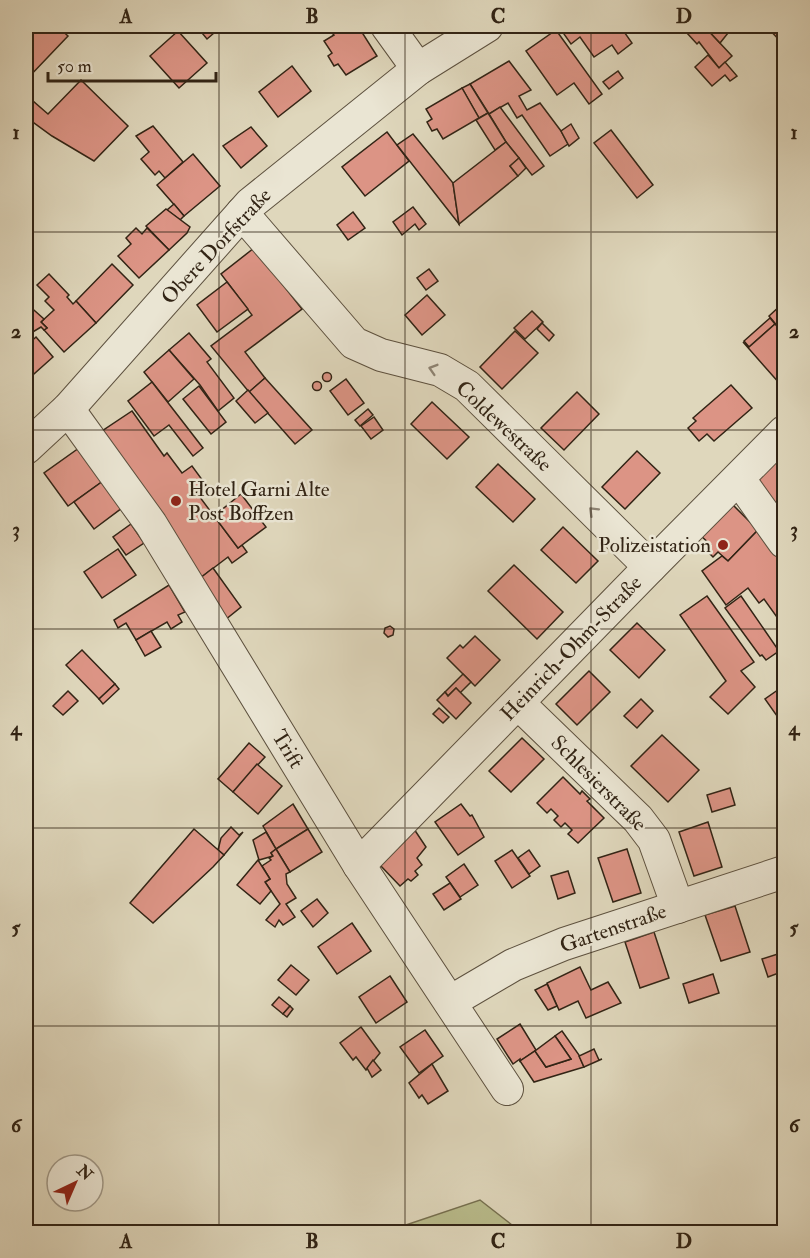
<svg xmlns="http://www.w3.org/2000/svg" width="810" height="1258" font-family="'IM FELL Double Pica',serif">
<rect width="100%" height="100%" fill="#dfd7bc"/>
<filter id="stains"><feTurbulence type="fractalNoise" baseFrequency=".00333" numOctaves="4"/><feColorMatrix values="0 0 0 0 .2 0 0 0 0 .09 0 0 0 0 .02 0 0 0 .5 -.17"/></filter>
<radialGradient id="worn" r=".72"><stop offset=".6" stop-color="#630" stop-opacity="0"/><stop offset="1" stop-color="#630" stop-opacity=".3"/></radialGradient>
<path fill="#b9bc8c" stroke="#767050" stroke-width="1.5" d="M 480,1200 L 521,1232 L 385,1232 Z"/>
<g fill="#dc9485" stroke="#322415" stroke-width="1.5">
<path d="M 26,26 L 57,26 L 68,36 L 27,79 L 26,77 Z"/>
<path d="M 169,26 L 184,26 L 176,33 Z"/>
<path d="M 194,26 L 220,26 L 221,27 L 207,39 L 198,28 L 195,31 L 192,28 Z"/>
<path d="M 349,26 L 358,26 L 377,56 L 346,75 L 338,64 L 334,66 L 328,56 L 332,53 L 324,41 L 334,35 L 331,32 L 338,27 L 340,31 Z"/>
<path d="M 562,26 L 620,26 L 632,43 L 618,54 L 612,45 L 594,57 L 580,37 L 571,44 L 559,27 Z"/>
<path d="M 696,26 L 704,26 L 732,56 L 719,68 L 699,42 L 697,44 L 687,33 Z"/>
<path d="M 704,26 L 722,26 L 728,33 L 720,43 Z"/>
<path d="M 721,26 L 739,26 L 742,29 L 737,33 L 728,33 Z"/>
<path d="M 766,26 L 784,26 L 784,45 Z"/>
<path d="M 556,30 L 602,94 L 589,104 L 574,83 L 557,95 L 526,51 Z"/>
<path d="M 178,31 L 207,63 L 179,88 L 150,56 Z"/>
<path d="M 708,55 L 719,68 L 725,62 L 737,76 L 730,81 L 725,75 L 712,86 L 695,67 Z"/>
<path d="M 509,61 L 531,90 L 519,96 L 527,110 L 540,103 L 561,131 L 568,144 L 550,156 L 522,115 L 517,118 L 508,103 L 489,114 L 470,84 Z"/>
<path d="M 292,66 L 311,91 L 278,117 L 259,92 Z"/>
<path d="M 618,71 L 623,78 L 609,89 L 603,82 Z"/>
<path d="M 81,80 L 128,126 L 94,161 L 52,136 L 26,117 L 26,95 L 48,114 Z"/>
<path d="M 470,84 L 488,113 L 479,118 L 462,88 Z"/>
<path d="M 462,88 L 479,118 L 443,139 L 437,129 L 432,131 L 427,122 L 432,119 L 426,109 Z"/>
<path d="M 500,107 L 544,166 L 532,175 L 506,142 L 489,114 Z"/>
<path d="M 488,113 L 506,142 L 495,150 L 476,120 Z"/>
<path d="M 571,124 L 579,138 L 569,146 L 561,131 Z"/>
<path d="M 153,126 L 183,162 L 165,178 L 159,171 L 155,175 L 141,159 L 149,152 L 136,136 Z"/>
<path d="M 251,127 L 267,146 L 241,168 L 223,146 Z"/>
<path d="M 611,130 L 653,185 L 637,198 L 594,143 Z"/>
<path d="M 387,132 L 409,161 L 365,196 L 342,167 Z"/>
<path d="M 413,134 L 453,183 L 459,224 L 397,145 Z"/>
<path d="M 506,142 L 519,158 L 510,166 L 518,176 L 459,224 L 453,183 Z"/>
<path d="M 193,154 L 220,186 L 184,216 L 157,185 Z"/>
<path d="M 519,158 L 526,168 L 518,176 L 510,166 Z"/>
<path d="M 174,204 L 184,216 L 180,220 L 167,210 Z"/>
<path d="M 413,207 L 426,224 L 419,230 L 415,224 L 402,235 L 393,222 Z"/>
<path d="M 166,209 L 190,227 L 187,233 L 169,250 L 146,226 Z"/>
<path d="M 353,212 L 365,228 L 348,240 L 337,225 Z"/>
<path d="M 136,228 L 142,234 L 147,228 L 169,250 L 139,278 L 118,256 L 131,244 L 126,238 Z"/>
<path d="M 254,248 L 302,309 L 245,352 L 265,378 L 249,392 L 211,346 L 252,315 L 221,274 Z"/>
<path d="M 112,264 L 133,285 L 96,323 L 76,301 Z"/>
<path d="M 429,269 L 438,281 L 426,290 L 417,278 Z"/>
<path d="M 49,274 L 69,295 L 67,297 L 73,304 L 76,301 L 96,323 L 64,352 L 44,330 L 47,328 L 41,322 L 54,310 L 45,301 L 49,297 L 37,285 Z"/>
<path d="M 227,282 L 248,309 L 217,332 L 197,305 Z"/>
<path d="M 427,295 L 445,315 L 422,335 L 405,315 Z"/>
<path d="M 26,303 L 44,319 L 41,322 L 47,328 L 44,330 L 41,327 L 31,333 L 26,329 Z"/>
<path d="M 780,306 L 784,312 L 783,333 L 769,316 Z"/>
<path d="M 532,311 L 543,322 L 525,339 L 514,328 Z"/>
<path d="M 770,318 L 775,324 L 749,347 L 744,341 Z"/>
<path d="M 542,323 L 554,335 L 549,341 L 537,329 Z"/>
<path d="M 775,324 L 784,334 L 784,380 L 780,384 L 743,342 L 749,347 Z"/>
<path d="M 515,331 L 538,353 L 502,389 L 480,367 Z"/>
<path d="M 189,333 L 211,359 L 207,362 L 234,398 L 218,411 L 200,385 L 169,350 Z"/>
<path d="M 36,337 L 53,357 L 26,381 L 26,346 Z"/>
<path d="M 169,350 L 194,379 L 168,402 L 144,372 Z"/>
<circle cx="327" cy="377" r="4.5"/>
<path d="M 265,378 L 312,430 L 295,444 L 249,392 Z"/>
<path d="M 346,379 L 364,403 L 348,415 L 330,391 Z"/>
<circle cx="317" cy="386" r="4.5"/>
<path d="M 152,382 L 203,448 L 193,456 L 169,425 L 154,436 L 128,401 Z"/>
<path d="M 731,385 L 752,408 L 714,441 L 707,434 L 699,441 L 688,428 L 696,421 L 693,418 Z"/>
<path d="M 199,386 L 226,422 L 211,434 L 183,399 Z"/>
<path d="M 248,390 L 268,413 L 255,423 L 236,401 Z"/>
<path d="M 577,392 L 599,414 L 564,450 L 541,428 Z"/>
<path d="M 432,402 L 469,437 L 447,459 L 411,424 Z"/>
<path d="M 368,409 L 373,415 L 360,426 L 355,420 Z"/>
<path d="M 132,411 L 164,456 L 167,453 L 182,473 L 192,466 L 206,485 L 196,492 L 238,548 L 242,545 L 247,552 L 232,563 L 228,557 L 199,579 L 102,431 Z"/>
<path d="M 374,417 L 383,430 L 371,439 L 361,426 Z"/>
<path d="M 79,448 L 103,481 L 68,506 L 44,473 Z"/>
<path d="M 637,451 L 660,473 L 625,509 L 602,487 Z"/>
<path d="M 777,458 L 784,466 L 784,520 L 755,480 Z"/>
<path d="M 498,464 L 535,499 L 513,522 L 476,487 Z"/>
<path d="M 103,481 L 122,508 L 94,529 L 74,502 Z"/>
<path d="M 241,494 L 266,527 L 238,548 L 214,516 Z"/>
<path d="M 732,504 L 758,530 L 728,561 L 718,552 L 713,557 L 706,550 L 711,545 L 701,536 Z"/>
<path d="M 131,524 L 144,543 L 126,555 L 113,537 Z"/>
<path d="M 563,527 L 598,561 L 576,583 L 541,550 Z"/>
<path d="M 758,530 L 784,566 L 784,627 L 764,599 L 759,603 L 748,588 L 726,605 L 702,571 L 722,556 L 728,561 Z"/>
<path d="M 118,549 L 136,575 L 102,598 L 84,572 Z"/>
<path d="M 514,565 L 563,612 L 537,639 L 488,591 Z"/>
<path d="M 213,568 L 241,607 L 225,620 L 199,579 Z"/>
<path d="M 169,585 L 185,612 L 178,615 L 182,622 L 171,629 L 167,622 L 136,640 L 126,623 L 118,628 L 114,620 Z"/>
<path d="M 707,596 L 754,662 L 741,671 L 755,687 L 728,714 L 710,697 L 726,681 L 680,615 Z"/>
<path d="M 741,596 L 779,651 L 766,660 L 762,655 L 760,656 L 725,608 Z"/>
<path d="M 637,623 L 665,650 L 639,678 L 610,650 Z"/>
<path d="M 390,626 L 394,629 L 393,635 L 388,637 L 384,633 L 385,628 Z"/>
<path d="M 151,631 L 161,647 L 145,656 L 136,640 Z"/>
<path d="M 475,636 L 500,660 L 475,686 L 447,658 L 460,645 L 463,648 Z"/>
<path d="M 784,637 L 784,652 L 777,642 Z"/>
<path d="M 82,650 L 115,684 L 99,699 L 66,665 Z"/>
<path d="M 589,671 L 610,692 L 577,725 L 556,704 Z"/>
<path d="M 463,674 L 471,682 L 460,693 L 456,688 L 448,696 L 445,692 Z"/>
<path d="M 115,684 L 119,689 L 103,704 L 99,699 Z"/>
<path d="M 782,687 L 784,691 L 784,726 L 765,699 Z"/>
<path d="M 456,688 L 471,703 L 456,719 L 437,700 L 445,692 L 448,696 Z"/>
<path d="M 68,691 L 78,701 L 63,715 L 53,706 Z"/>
<path d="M 641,699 L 653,711 L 637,728 L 624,716 Z"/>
<path d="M 439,708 L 449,717 L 443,723 L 433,714 Z"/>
<path d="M 662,735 L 699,770 L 668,802 L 631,766 Z"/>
<path d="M 522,738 L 544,759 L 511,792 L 489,771 Z"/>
<path d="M 249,743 L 265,757 L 233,792 L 218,779 Z"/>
<path d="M 257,764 L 282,786 L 258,814 L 233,792 Z"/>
<path d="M 563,777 L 580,794 L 582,791 L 590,799 L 587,801 L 604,818 L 578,843 L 568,834 L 572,830 L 565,823 L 561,827 L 554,820 L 558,816 L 551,809 L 547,813 L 537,803 Z"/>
<path d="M 730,788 L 735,805 L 712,812 L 707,795 Z"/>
<path d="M 293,804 L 308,829 L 276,849 L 263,826 Z"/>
<path d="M 461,804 L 470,816 L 472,815 L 484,837 L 458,855 L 435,822 Z"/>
<path d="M 708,822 L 722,867 L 694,876 L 679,832 Z"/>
<path d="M 231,827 L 239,835 L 243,832 L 224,855 L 218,850 L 221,838 Z"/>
<path d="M 194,829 L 224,855 L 213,867 L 153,923 L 130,903 Z"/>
<path d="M 308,829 L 322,852 L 290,872 L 276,849 Z"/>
<path d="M 414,829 L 426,847 L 417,858 L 422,865 L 415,871 L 418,875 L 411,881 L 408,879 L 400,886 L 379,864 Z"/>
<path d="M 266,832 L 276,849 L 271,853 L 273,856 L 259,860 L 253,840 Z"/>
<path d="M 276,849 L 290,872 L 286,874 L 287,884 L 296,898 L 286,904 L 295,917 L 283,925 L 279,920 L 275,927 L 266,920 L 280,904 L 265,882 L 270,879 L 262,866 L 271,860 L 269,858 L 273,856 L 271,853 Z"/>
<path d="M 627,849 L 641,893 L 613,902 L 598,858 Z"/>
<path d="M 512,850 L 530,876 L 512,888 L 495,861 Z"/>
<path d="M 529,850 L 540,866 L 529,874 L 518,858 Z"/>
<path d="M 258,860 L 270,879 L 265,882 L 271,891 L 260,904 L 237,885 Z"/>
<path d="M 464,864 L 478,885 L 460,897 L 446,877 Z"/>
<path d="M 568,871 L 575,893 L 558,899 L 551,876 Z"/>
<path d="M 450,883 L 461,899 L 444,910 L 433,894 Z"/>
<path d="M 317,899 L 328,913 L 313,927 L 301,911 Z"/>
<path d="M 735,906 L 750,952 L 721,961 L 705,915 Z"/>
<path d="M 352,923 L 371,951 L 337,974 L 318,947 Z"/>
<path d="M 654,932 L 669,978 L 640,988 L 625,942 Z"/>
<path d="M 784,952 L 784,971 L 768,977 L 762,959 Z"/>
<path d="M 291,965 L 309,980 L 296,995 L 278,980 Z"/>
<path d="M 580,967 L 591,990 L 608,982 L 621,1003 L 586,1018 L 578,1001 L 559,1010 L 547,983 Z"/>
<path d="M 713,974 L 719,993 L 689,1003 L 683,984 Z"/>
<path d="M 390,976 L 407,1002 L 376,1023 L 359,997 Z"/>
<path d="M 547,984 L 557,1006 L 548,1010 L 535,990 Z"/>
<path d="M 279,997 L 290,1006 L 283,1014 L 272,1005 Z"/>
<path d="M 290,1006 L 293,1009 L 287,1017 L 283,1014 Z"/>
<path d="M 520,1024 L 536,1050 L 520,1061 L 520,1059 L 513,1064 L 497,1039 Z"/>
<path d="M 361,1027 L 380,1053 L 366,1070 L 356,1057 L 353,1060 L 340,1043 Z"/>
<path d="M 425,1030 L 443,1056 L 419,1073 L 400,1047 Z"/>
<path d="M 562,1031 L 579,1055 L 584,1067 L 534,1082 L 520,1061 L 535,1051 L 546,1067 L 571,1059 L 555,1036 Z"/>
<path d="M 555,1036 L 571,1059 L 546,1067 L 535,1051 Z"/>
<path d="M 594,1049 L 599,1060 L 602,1059 L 584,1067 L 579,1056 Z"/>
<path d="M 373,1060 L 381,1070 L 372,1077 L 367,1068 Z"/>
<path d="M 432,1064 L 448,1091 L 428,1104 L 422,1095 L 419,1098 L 409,1083 Z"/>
</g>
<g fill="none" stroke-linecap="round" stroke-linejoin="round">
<g stroke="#5d513f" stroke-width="34">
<g id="minor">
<path d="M 387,26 L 418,69"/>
<path d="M 242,213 L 354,343 L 381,355 L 440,370 L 467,386 L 650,567"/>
<path d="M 68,409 L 151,524 L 359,865 L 507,1089"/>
<path d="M 26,448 L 68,409 L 250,204 L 418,69 L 487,26"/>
<path d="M 739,479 L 784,542"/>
<path d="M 518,703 L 638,819 L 654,840 L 678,907"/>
<path d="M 359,865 L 650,567 L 784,432"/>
<path d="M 450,1002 L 513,965 L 564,944 L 784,872"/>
</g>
</g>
<use href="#minor" stroke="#eae5d3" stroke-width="32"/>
</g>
<defs><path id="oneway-chevron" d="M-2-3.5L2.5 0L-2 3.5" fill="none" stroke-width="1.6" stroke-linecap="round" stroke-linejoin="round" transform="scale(1.5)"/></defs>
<g stroke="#8e8474">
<use href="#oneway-chevron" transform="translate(433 369) rotate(-163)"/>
<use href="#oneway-chevron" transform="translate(593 511) rotate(-135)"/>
</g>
<path fill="none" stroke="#322415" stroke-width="1.5" stroke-opacity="0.55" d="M 219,26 L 219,1232M 405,26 L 405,1232M 591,26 L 591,1232M 26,232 L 784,232M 26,430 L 784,430M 26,629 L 784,629M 26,828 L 784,828M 26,1026 L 784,1026"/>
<g fill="#8f2418" stroke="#eae5d3" stroke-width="2">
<circle cx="176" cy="501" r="6"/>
<circle cx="723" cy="545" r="6"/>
</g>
<g text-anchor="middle" stroke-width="5" stroke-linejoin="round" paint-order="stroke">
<g font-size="21" fill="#322415" stroke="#eae5d3">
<text transform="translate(216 246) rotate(-47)" y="7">Obere Dorfstraße</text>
<text transform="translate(504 426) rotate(43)" y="7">Coldewestraße</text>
<text transform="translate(571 648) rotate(-46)" y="7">Heinrich-Ohm-Straße</text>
<text transform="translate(288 749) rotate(59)" y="7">Trift</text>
<text transform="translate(599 783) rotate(45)" y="7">Schlesierstraße</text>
<text transform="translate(613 928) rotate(-19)" y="7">Gartenstraße</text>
</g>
<g font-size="21" fill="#322415" stroke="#eae5d3" text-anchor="start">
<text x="188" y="496">Hotel Garni Alte<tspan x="188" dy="24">Post Boffzen</tspan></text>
<text x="711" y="552" text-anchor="end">Polizeistation</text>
</g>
</g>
<rect width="810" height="1258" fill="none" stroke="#dfd7bc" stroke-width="66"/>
<g transform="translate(75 1183) rotate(44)"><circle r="28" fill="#eae5d3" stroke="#a09887" stroke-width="1.5"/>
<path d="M0-4.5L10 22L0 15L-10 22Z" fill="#8f2418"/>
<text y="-9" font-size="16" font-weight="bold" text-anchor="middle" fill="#322415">N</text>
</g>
<path d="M48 72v9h168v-9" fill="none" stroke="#322415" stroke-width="3"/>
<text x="57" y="72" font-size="18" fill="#322415" stroke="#eae5d3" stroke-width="4.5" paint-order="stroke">50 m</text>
<rect x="33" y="33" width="744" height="1192" fill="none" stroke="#322415" stroke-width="2"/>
<g font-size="20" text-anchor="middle" font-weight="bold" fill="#322415">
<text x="126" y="23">A</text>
<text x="312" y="23">B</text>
<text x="498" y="23">C</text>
<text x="684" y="23">D</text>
<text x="16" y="139">1</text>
<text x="794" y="139">1</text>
<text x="16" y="338">2</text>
<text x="794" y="338">2</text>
<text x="16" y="536">3</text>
<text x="794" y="536">3</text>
<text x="16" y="735">4</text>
<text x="794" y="735">4</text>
<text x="16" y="934">5</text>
<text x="794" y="934">5</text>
<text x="16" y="1132">6</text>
<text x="794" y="1132">6</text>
<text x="126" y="1248">A</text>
<text x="312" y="1248">B</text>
<text x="498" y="1248">C</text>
<text x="684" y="1248">D</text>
</g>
<rect width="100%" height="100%" filter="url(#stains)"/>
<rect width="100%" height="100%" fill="url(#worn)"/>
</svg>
